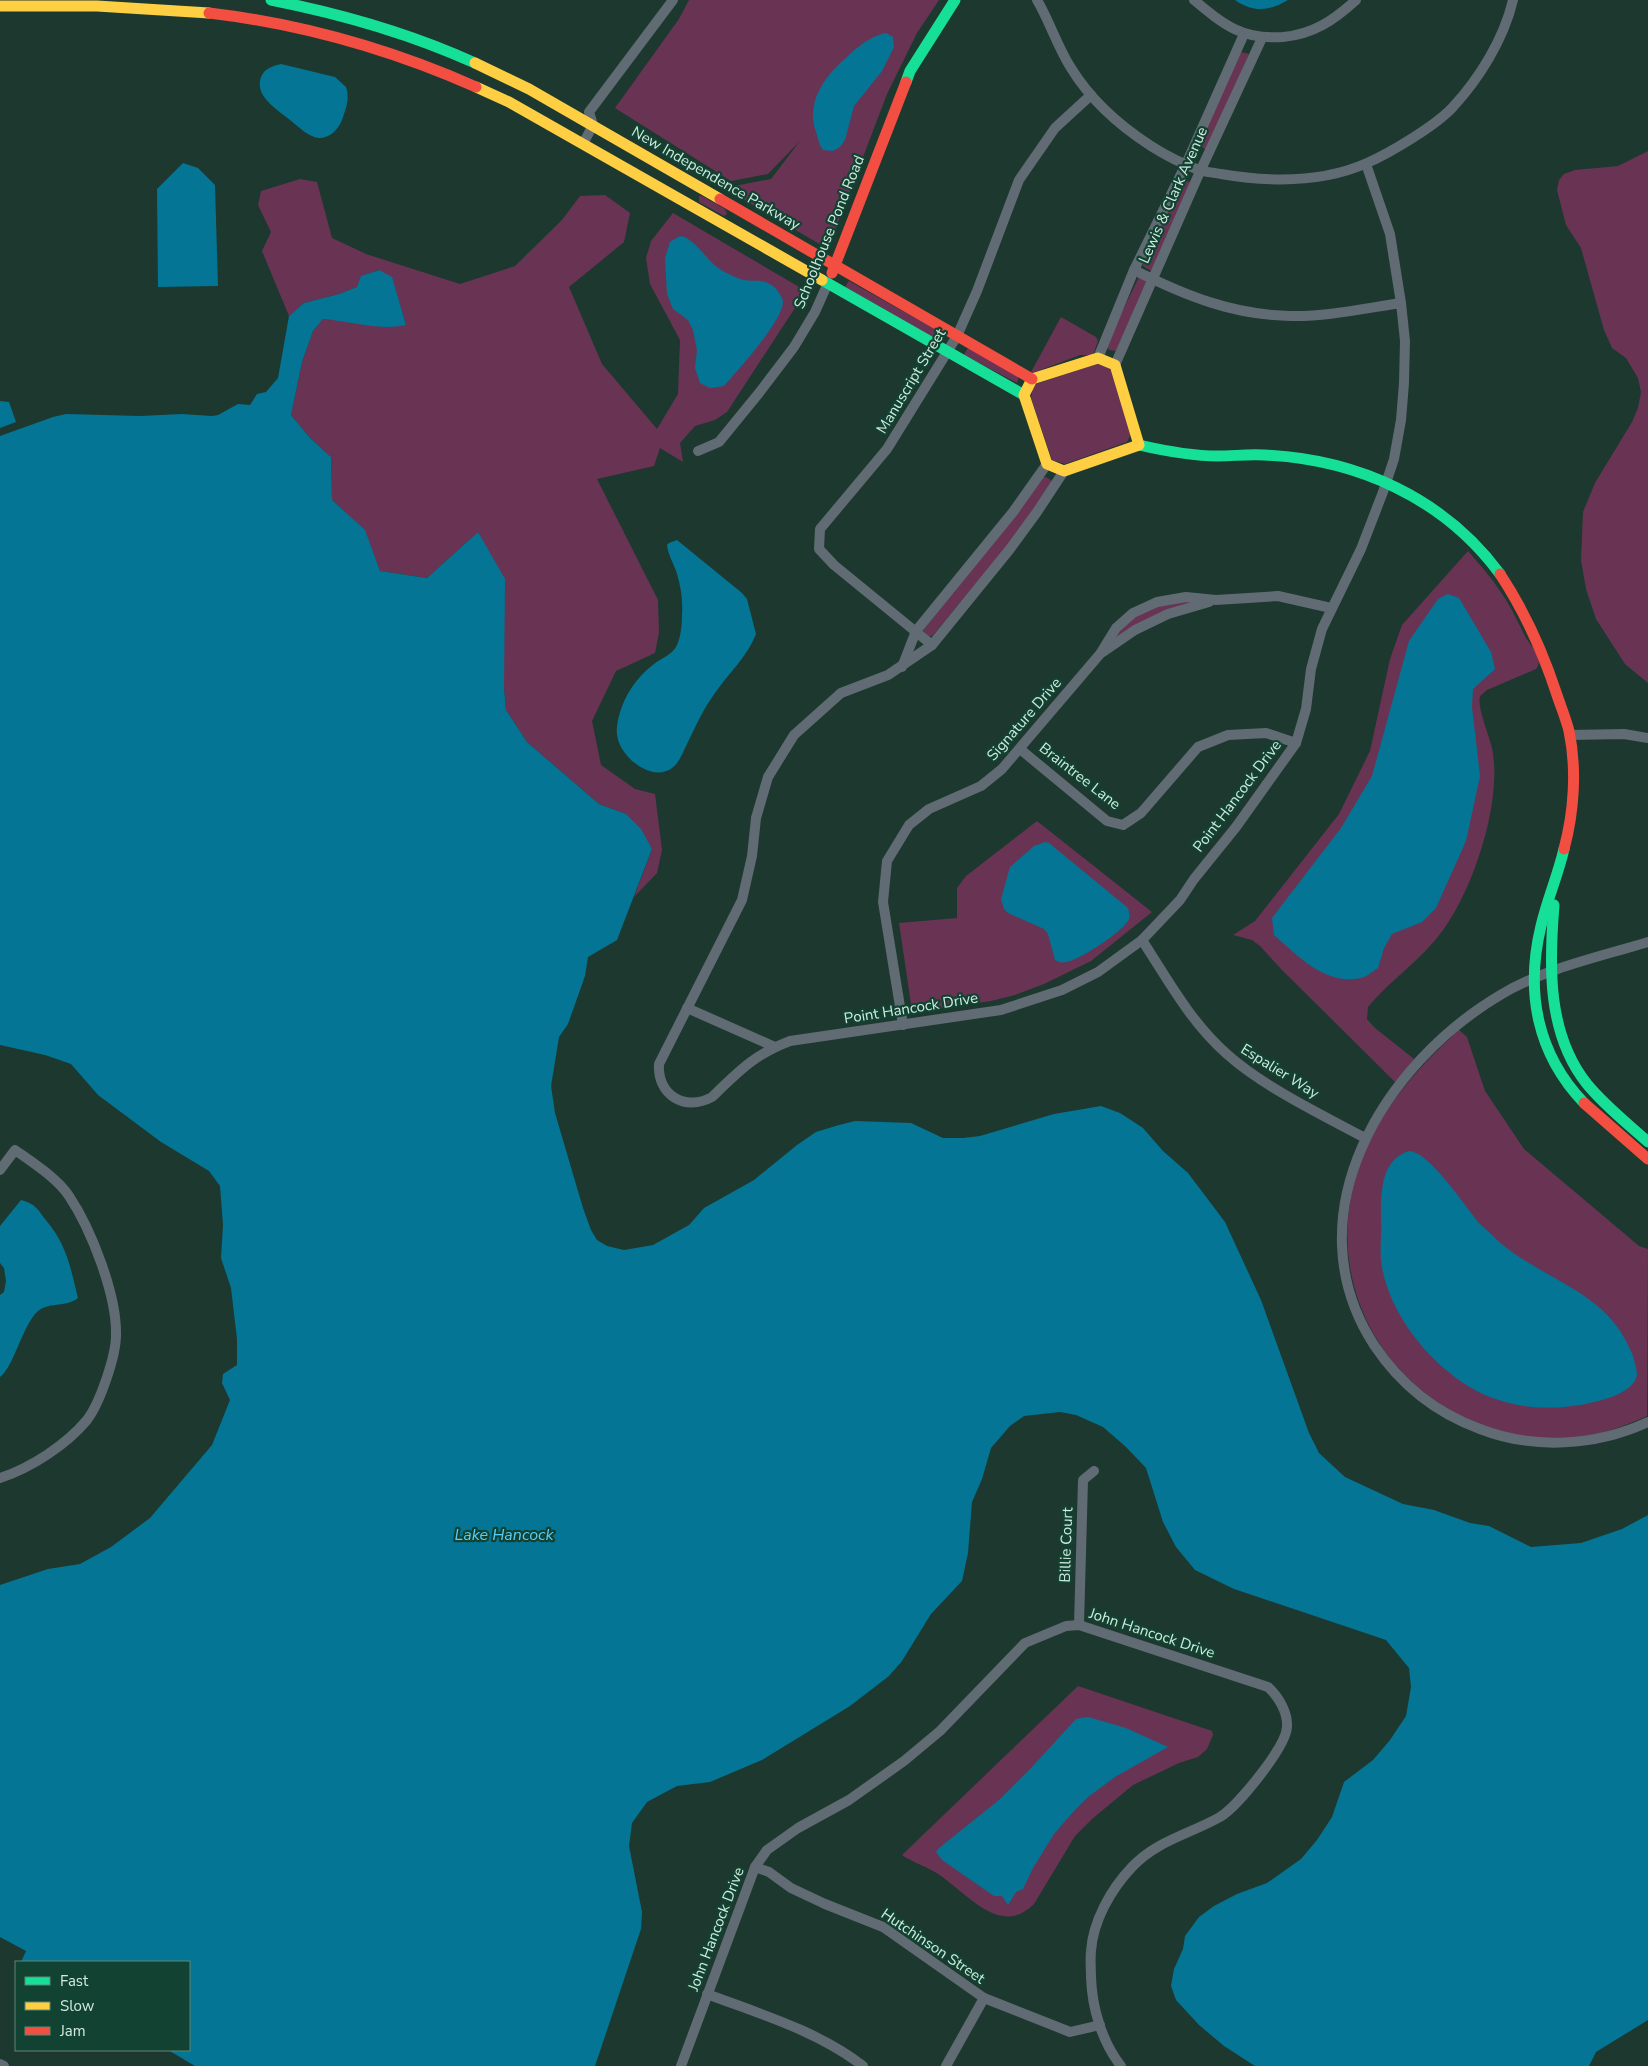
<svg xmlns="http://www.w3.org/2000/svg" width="1648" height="2066" font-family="'Nunito Sans',sans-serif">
<rect width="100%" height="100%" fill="#1d382e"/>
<g fill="#693454">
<path d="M 689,0 L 939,0 L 917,33 L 887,94 L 828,249 L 724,188 L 771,179 L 800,141 L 768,174 L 731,181 L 615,108 L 679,19 Z"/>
<path d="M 1241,52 L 1249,54 L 1206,150 L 1199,145 Z"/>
<path d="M 1648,151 L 1648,683 L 1625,664 L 1596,619 L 1586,589 L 1581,560 L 1583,512 L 1595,483 L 1632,422 L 1638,408 L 1641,392 L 1638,378 L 1626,358 L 1612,348 L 1604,330 L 1581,248 L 1566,225 L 1557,190 L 1559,180 L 1564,174 L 1575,170 L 1618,166 Z"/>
<path d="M 300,179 L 317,182 L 332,238 L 366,254 L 460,284 L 515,266 L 562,220 L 580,196 L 605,195 L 630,213 L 624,242 L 569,287 L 602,364 L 657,429 L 678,394 L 680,340 L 650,284 L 646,258 L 651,241 L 673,213 L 806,291 L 727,412 L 715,420 L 695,426 L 680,443 L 683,462 L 660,448 L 654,466 L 597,479 L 658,600 L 659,632 L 655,653 L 616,671 L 592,721 L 601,765 L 635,789 L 655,794 L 662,850 L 657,873 L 634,897 L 652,849 L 626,814 L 599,804 L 527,742 L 506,710 L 504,688 L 478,532 L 427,578 L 380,571 L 364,530 L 332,500 L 331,457 L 310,438 L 291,415 L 302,362 L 313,331 L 323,319 L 406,325 L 392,279 L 378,270 L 362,276 L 357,287 L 339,294 L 304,303 L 289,316 L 262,251 L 271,232 L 258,205 L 261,191 Z"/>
<path d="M 1183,180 L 1191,182 L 1151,271 L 1143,266 L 1143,263 Z"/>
<path d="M 699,196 L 702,196 L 725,209 L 727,214 L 724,216 L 699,202 Z"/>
<path d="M 1139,277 L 1148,281 L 1116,351 L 1109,350 L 1106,345 Z"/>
<path d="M 849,281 L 940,332 L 936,339 L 845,287 Z"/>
<path d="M 1061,317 L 1096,337 L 1098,341 L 1093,355 L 1080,355 L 1030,374 Z"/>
<path d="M 968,348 L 1019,376 L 1017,383 L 964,355 Z"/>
<path d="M 1097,364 L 1110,368 L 1131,434 L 1127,442 L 1065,464 L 1052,460 L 1031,398 L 1032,390 L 1036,384 Z"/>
<path d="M 1042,477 L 1046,477 L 1052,481 L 1027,522 L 933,635 L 929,637 L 923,631 Z"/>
<path d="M 1468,551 C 1480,565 1492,578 1502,594 C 1512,608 1518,623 1526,638 C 1531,647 1545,657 1536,669 L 1487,690 L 1480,696 C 1477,707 1489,735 1492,748 C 1494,758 1495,771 1494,782 C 1492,832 1465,910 1430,946 C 1411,967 1386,985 1368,1007 L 1367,1019 L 1375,1028 L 1414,1059 L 1395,1082 L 1282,970 L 1260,946 L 1252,940 L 1233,935 L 1255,921 L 1339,814 L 1370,751 L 1390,659 L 1402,625 Z"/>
<path d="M 1195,601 L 1110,645 C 1117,625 1147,607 1168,603 C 1177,602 1186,602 1195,601 Z"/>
<path d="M 1037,821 L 1152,912 L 1091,961 L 1044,984 L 1015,995 L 991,1001 L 921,1011 L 916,1010 L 911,1004 L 899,923 L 957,918 L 957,888 L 966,876 Z"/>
<path d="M 1459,1030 L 1467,1037 L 1485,1091 L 1524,1149 L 1639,1246 L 1648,1249 L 1647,1416 C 1616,1430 1582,1441 1548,1439 C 1412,1431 1316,1306 1357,1173 C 1374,1116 1416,1069 1459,1030 Z"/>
<path d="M 1078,1686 L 1212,1731 L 1213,1735 L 1207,1749 L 1198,1757 L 1179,1763 L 1133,1785 L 1092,1819 L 1075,1836 L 1034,1904 C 998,1940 964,1888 933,1871 C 923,1865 912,1862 902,1855 Z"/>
</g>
<g fill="#047594">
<path d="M 1235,0 L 1288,0 C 1270,11 1253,13 1235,0 Z"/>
<path d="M 886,33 L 893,37 L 894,47 L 882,71 L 854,106 L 845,140 L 840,147 L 833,151 L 823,150 C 819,145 818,138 816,132 C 805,100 827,74 849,55 C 860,45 871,36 886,33 Z"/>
<path d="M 281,64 L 335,77 L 346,87 C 350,99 346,108 342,120 C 338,130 330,138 319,138 C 308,137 298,126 290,120 C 277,109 252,95 262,75 C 266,68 273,66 281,64 Z"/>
<path d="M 183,163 L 198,168 L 215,185 L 218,286 L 158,287 L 157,189 Z"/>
<path d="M 680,236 C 696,238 707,263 723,271 C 729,274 738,279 744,280 C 755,282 762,278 773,286 C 777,289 783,298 783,302 C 782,322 738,370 724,386 L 710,388 L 700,383 L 695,368 L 697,350 L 693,330 L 688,320 L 673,309 L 667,294 L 665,258 L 670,242 Z"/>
<path d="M 379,270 L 392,277 L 406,325 C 379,331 350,321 323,319 L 313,331 L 302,362 L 291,415 L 310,438 L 331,457 L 332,500 L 365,530 L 380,571 L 427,578 L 478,532 L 505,579 L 504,688 L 506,710 L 527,742 L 599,804 L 626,814 L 641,829 L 652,849 L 617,940 L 588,957 L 585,976 L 568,1024 L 559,1037 L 551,1086 L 555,1113 L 583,1208 L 591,1230 L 597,1240 L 607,1246 L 624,1250 L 653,1245 L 689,1225 L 704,1208 L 754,1180 L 797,1145 L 816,1132 L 839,1125 L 855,1121 L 911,1123 L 943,1138 L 963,1138 L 980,1136 L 1054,1114 L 1101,1106 L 1120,1113 L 1143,1128 L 1163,1151 L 1188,1173 L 1225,1222 L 1261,1300 L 1309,1433 L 1319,1453 L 1345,1477 L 1403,1504 L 1434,1510 L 1470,1523 L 1489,1526 L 1531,1547 L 1581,1543 L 1622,1529 L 1648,1515 L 1648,2020 L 1596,2052 L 1589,2066 L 1255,2066 L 1224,2046 L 1199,2025 L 1176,2000 L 1171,1986 L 1174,1969 L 1183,1949 L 1185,1936 L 1199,1917 L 1214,1906 L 1237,1894 L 1267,1883 L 1301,1859 L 1317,1840 L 1332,1817 L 1344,1782 L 1373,1760 L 1390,1740 L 1406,1716 L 1411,1687 L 1409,1668 L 1386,1640 L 1234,1589 L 1195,1570 L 1176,1547 L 1163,1522 L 1146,1468 L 1126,1447 L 1103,1427 L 1076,1415 L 1060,1412 L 1024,1416 L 1010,1426 L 991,1448 L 982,1479 L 972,1502 L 968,1553 L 962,1581 L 931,1614 L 902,1661 L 889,1676 L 850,1706 L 762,1760 L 710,1782 L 677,1786 L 647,1802 L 632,1823 L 629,1846 L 642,1912 L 641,1929 L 595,2066 L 195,2066 L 168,2050 L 189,2050 L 189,1962 L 21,1962 L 26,1951 L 0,1937 L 0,1585 L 48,1569 L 80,1564 L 111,1547 L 150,1518 L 212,1445 L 230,1400 L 222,1383 L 223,1374 L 237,1365 L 237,1339 L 231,1288 L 221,1258 L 223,1225 L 220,1186 L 209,1171 L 161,1142 L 98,1095 L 71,1064 L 45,1055 L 0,1045 L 0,436 L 53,417 L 66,414 L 140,416 L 182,414 L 212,416 L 218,415 L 238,404 L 250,405 L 257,394 L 266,392 L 278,378 L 289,316 L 304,303 L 339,294 L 357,287 L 361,276 Z"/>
<path d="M 0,401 L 9,402 L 16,422 L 0,428 Z"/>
<path d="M 677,540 L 742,593 L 747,599 L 756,634 C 748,656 728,674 715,693 C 703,709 695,728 686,746 C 682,754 679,763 672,768 C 651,784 613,753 617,727 C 620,702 634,679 654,664 C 662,658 673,654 677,645 C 681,637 682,623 682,615 C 683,601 681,587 677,574 C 674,564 668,555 667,545 L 669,543 Z"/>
<path d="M 1448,594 L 1459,598 L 1491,652 L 1495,669 L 1473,689 L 1472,707 L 1480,776 L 1466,841 L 1436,908 L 1422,922 L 1392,934 L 1384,948 L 1378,968 C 1373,971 1367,977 1361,978 C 1326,986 1298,956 1274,935 L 1272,918 L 1341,828 L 1372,776 L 1409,641 L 1438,599 Z"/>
<path d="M 1045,842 L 1049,843 L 1128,908 C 1129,912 1130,915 1129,919 C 1124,931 1083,957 1070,961 C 1064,963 1060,963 1055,960 L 1048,934 L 1044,929 L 1008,913 L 1004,909 L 1001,899 L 1010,867 L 1034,846 Z"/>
<path d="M 1409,1151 C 1429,1151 1466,1208 1480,1224 C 1485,1229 1492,1234 1497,1240 C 1539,1278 1603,1290 1628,1345 C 1631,1351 1634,1357 1635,1364 C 1636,1367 1637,1372 1637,1375 C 1633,1395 1596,1402 1580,1405 C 1549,1410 1518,1408 1490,1397 C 1440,1377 1391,1320 1382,1267 C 1379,1252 1382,1234 1381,1219 C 1381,1194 1380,1160 1409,1151 Z"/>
<path d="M 21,1200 C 35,1204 37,1208 45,1219 C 67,1245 70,1266 78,1298 C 66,1308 47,1301 36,1313 C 22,1328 13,1368 0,1377 L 0,1295 L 4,1292 L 6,1281 L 4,1268 L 0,1263 L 0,1226 Z"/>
<path d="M 1088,1717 L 1126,1728 L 1168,1747 L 1115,1777 L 1088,1797 L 1074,1811 L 1054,1834 L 1033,1868 L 1023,1889 L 1016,1892 L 1008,1905 L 1002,1896 L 994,1896 L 942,1860 L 936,1852 L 939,1848 L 999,1800 L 1032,1767 L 1076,1719 Z"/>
</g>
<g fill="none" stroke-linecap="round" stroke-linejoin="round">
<g stroke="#606b73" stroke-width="10">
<path d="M 1037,0 C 1050,22 1057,46 1071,68 C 1090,99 1120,126 1151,146 C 1165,155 1183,164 1199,170 C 1206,172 1214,173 1221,174 C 1268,182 1322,183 1367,163 C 1390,153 1435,126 1452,108 C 1479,79 1504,39 1513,0"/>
<path d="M 1194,0 C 1224,25 1242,40 1283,37 C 1314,34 1334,20 1356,0"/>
<path d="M 583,144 L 593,125 L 589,112 L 673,0"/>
<path d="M 1134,270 C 1186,296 1233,315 1291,316 C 1325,317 1366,308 1401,303"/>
<path d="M 1098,358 L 1134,270 L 1186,164 L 1244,34"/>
<path d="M 1115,365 L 1198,176 L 1262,38"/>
<path d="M 698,451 L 719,442 L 759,393 L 794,347 L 815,312 L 828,283"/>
<path d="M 1064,471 L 1037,512 L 1010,549 L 932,645 L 888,675 L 841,693 L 794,735 L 768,777 L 756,818 L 752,856 L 742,900 L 659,1064 C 657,1095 685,1112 712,1097 C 739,1071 755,1054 790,1041 L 1001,1010 L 1062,990 L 1098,972 L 1142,940 L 1180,900 L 1194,879 L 1236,827 L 1296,743 L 1306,709 L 1311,669 L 1322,629 L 1361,549 L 1383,492 L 1394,459 L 1401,420 L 1404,383 L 1405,341 L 1401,303 L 1390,234 L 1366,164"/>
<path d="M 932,645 L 834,565 L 819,549 L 820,529 L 887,449 L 957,336 L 977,291 L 1019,180 L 1055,128 L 1091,95"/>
<path d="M 1103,652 L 1135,630 L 1168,614 L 1209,602"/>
<path d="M 902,667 L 916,631 L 1013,512 L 1047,464"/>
<path d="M 1570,735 L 1624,734 L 1648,738"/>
<path d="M 1020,749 L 1107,821 L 1123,825 L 1141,813 L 1198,747 L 1228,735 L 1266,733 L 1296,743"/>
<path d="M 1142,940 C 1168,980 1191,1023 1228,1055 C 1264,1087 1322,1115 1365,1138"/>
<path d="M 1648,942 C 1599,957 1546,968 1502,994 C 1384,1063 1290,1215 1374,1345 C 1400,1384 1436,1413 1480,1429 C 1534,1450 1596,1446 1648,1422"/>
<path d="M 687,1008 L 775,1047"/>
<path d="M 903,1025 L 883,902 L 887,861 L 909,825 L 929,809 L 981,786 L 1002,769 L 1100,654 L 1116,628 L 1133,613 L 1157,602 L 1186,597 L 1216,600 L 1278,596 L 1331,608"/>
<path d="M 0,1170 L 15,1150 C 32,1162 57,1178 69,1196 C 91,1229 117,1295 116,1335 C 116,1356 100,1403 87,1420 C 66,1445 31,1468 0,1478"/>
<path d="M 1079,1625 L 1083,1480 L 1094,1471"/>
<path d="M 755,1867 L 769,1872 L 791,1888 L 825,1904 L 883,1927 L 984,1998 L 1070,2032 L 1100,2025"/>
<path d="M 707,1994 C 760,2014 818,2031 863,2066"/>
<path d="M 0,2064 L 4,2066"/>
<path d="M 681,2066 L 755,1867 L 767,1850 L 798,1828 L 849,1800 L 904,1761 L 940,1731 L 1025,1643 L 1066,1626 L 1079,1625 L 1268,1687 C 1278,1696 1288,1712 1287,1727 C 1286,1747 1238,1806 1220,1817 C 1190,1834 1156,1841 1132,1867 C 1111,1889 1093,1921 1091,1951 C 1090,1960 1091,1969 1091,1977 C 1092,2008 1102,2042 1121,2066"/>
<path d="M 946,2066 L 984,1998"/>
</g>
<g stroke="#16e098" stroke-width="11">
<path d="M 271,0 C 342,14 409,33 475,63"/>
<path d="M 906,82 L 910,71 L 955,0"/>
<path d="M 822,280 L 1024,395"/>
<path d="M 1139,445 C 1165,451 1191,456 1218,456 C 1233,456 1248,454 1264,455 C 1357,459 1444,498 1500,574"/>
<path d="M 1564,849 C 1558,875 1547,900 1541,926 C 1525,992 1537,1054 1584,1103"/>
<path d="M 1554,905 C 1549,966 1547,1034 1587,1084 C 1605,1106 1627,1123 1648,1142"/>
</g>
<g stroke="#ffcf43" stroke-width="11">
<path d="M 0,6 L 97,6 L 209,13"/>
<path d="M 475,63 L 529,89 L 720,199"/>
<path d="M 476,87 L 509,102 L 822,280"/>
<path d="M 1098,358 L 1115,365 L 1139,445 L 1064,471 L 1047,464 L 1024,395 L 1032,379 Z"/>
</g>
<g stroke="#f24e42" stroke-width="11">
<path d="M 209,13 C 303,24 390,49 476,87"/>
<path d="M 720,199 L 1032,379"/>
<path d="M 832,273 L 906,82"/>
<path d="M 1500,574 C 1525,612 1543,652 1557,695 C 1561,707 1566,719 1569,731 C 1577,769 1574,812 1564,849"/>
<path d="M 1584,1103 L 1648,1159"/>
</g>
</g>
<g text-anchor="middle" stroke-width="4.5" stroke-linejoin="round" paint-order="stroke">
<g font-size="15" fill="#d1eadf" stroke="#124332">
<text transform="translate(716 178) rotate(30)" y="5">New Independence Parkway</text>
<text transform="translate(1173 195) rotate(-66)" y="5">Lewis &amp; Clark Avenue</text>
<text transform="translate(829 232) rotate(-68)" y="5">Schoolhouse Pond Road</text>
<text transform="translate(911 381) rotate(-59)" y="5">Manuscript Street</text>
<text transform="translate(1024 719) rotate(-49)" y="5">Signature Drive</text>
<text transform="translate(1080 776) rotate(38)" y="5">Braintree Lane</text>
<text transform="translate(1237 796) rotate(-53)" y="5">Point Hancock Drive</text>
<text transform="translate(911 1008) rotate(-9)" y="5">Point Hancock Drive</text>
<text transform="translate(1280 1071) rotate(32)" y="5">Espalier Way</text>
<text transform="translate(1066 1545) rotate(-88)" y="5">Billie Court</text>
<text transform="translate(1152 1633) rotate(18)" y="5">John Hancock Drive</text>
<text transform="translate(716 1929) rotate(-69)" y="5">John Hancock Drive</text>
<text transform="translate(933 1946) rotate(34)" y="5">Hutchinson Street</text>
</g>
<g font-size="16" font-style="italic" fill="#52d0ff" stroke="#124332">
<text x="504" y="1540">Lake Hancock</text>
</g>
</g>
<rect x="15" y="1961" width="175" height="90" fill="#124332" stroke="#5e8677"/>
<rect x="25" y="1977" width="25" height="8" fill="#16e098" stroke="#5e8677"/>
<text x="60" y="1986" font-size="15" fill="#d1eadf">Fast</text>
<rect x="25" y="2002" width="25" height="8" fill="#ffcf43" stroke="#5e8677"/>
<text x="60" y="2011" font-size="15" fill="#d1eadf">Slow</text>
<rect x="25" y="2027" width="25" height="8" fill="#f24e42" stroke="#5e8677"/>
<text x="60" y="2036" font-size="15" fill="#d1eadf">Jam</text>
</svg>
